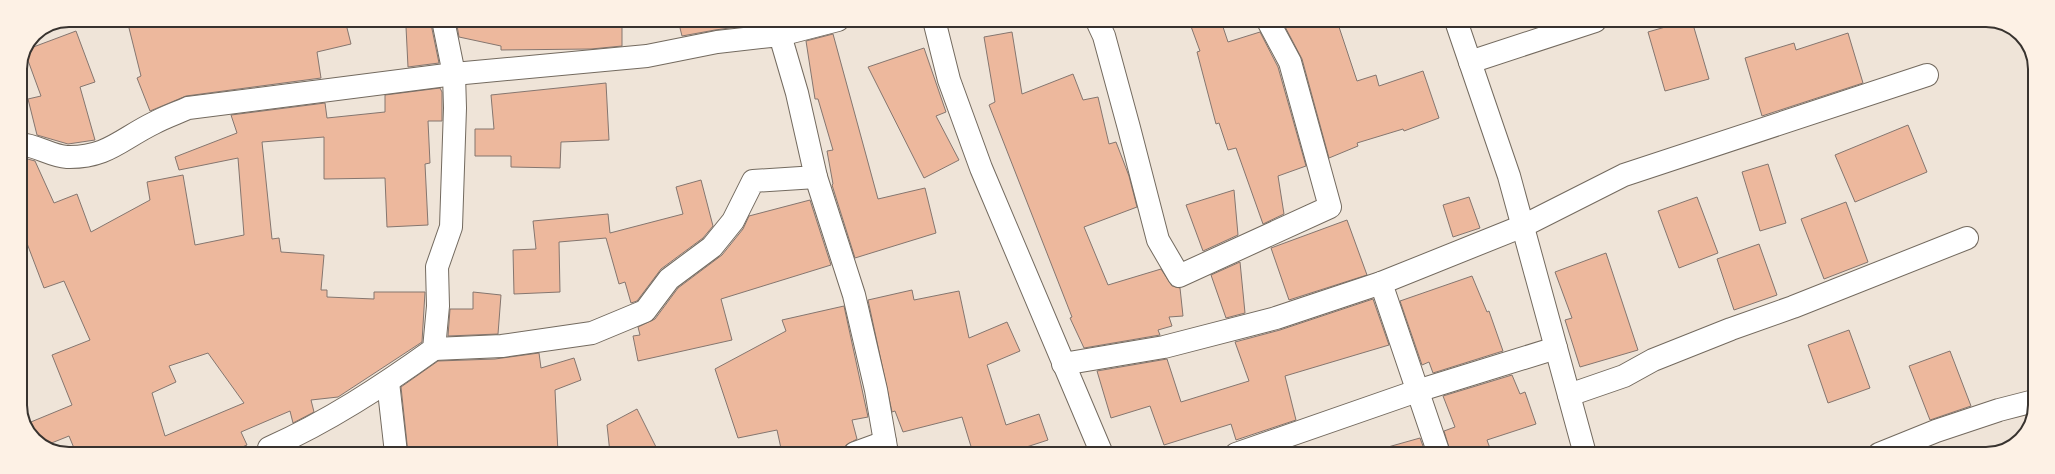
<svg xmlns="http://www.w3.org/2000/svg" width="2055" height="474" font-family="Roboto,sans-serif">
<rect width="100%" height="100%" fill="#efe4d8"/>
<g fill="#edb89d" stroke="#85766f" fill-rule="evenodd">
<path d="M 127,20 L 220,20 L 221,25 L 258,20 L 345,20 L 351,44 L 317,52 L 321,78 L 186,96 L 150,111 L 137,78 L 141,76 Z"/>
<path d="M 456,20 L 622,20 L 622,46 L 591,49 L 501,50 L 501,46 L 459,37 Z"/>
<path d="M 678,20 L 787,20 L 715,30 L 682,36 Z"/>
<path d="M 1189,21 L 1221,21 L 1228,42 L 1260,32 L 1278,67 L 1306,166 L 1278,176 L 1284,214 L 1263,224 L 1236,148 L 1228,150 L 1219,123 L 1216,124 L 1197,52 L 1200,51 Z"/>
<path d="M 1282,21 L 1337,21 L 1357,81 L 1376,75 L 1379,86 L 1423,71 L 1439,118 L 1404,131 L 1403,129 L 1357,143 L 1358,146 L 1329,158 L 1302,59 Z"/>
<path d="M 1686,21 L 1692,21 L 1709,79 L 1665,91 L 1648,32 Z"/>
<path d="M 431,24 L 439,63 L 408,67 L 406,27 Z"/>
<path d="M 76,31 L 95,82 L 80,87 L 95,140 L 68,144 L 37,135 L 28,99 L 41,96 L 26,55 L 28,49 Z"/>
<path d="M 1012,32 L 1022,94 L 1073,74 L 1083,100 L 1098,97 L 1109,144 L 1116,142 L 1129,176 L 1137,207 L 1084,227 L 1108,285 L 1161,269 L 1172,286 L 1180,288 L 1183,316 L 1169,317 L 1172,326 L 1158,330 L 1160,335 L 1084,348 L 1070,318 L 1072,317 L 989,105 L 995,102 L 984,37 Z"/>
<path d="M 1848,33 L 1863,83 L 1762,116 L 1745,58 L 1794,43 L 1796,50 Z"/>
<path d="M 833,34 L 878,199 L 925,188 L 936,233 L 855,258 L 832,185 L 833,184 L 827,151 L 833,150 L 818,99 L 815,99 L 806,41 Z"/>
<path d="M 924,48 L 946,112 L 936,116 L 959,160 L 924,178 L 868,67 Z"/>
<path d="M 606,83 L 609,140 L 561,142 L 560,168 L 511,167 L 511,156 L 475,156 L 475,129 L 494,129 L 491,95 Z"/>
<path d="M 440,88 L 442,92 L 442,121 L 428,121 L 430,163 L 425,164 L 428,225 L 387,227 L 385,178 L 324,179 L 324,137 L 262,142 L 272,239 L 279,238 L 281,252 L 324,255 L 321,290 L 327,290 L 327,297 L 374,299 L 374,292 L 425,292 L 422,342 L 338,397 L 311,400 L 314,412 L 293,423 L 290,411 L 241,432 L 247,445 L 228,453 L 76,453 L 69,436 L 49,444 L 44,444 L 32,437 L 26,424 L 72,405 L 52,355 L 90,340 L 64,281 L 44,288 L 20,225 L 20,157 L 35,161 L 54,203 L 77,194 L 91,232 L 150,200 L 147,182 L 183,175 L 195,245 L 244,235 L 238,158 L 179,170 L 175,157 L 237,133 L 231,115 L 325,103 L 327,118 L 385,112 L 385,95 ZM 208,353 L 244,403 L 165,436 L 152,393 L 176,382 L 169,366 Z"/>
<path d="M 1908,125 L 1927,172 L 1855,202 L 1835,155 Z"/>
<path d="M 1768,164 L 1786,223 L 1760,231 L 1742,172 Z"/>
<path d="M 701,180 L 713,226 L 703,238 L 661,269 L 637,301 L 631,303 L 625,282 L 619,284 L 606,238 L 559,242 L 560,292 L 514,294 L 513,250 L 536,249 L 533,221 L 608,214 L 610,233 L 683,214 L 676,187 Z"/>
<path d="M 1234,190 L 1238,235 L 1203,251 L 1186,205 Z"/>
<path d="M 1469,197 L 1480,228 L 1453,237 L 1443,205 Z"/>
<path d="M 1697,197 L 1718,253 L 1679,268 L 1658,211 Z"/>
<path d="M 810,200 L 831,265 L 721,299 L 732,340 L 638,361 L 633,336 L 640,335 L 638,327 L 655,319 L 678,288 L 722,255 L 743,229 L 749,216 Z"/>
<path d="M 1846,202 L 1868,262 L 1824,279 L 1801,219 Z"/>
<path d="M 1347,220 L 1367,275 L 1289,300 L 1271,248 Z"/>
<path d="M 1759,244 L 1777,295 L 1734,310 L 1717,259 Z"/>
<path d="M 1606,253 L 1638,350 L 1580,367 L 1565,320 L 1572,318 L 1555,272 Z"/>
<path d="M 1240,262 L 1245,313 L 1226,318 L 1211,275 Z"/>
<path d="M 1472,276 L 1487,312 L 1489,311 L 1503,351 L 1433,373 L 1429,362 L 1422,365 L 1400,301 Z"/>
<path d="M 912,290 L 914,300 L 959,291 L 969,338 L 1007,322 L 1020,351 L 987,365 L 1006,425 L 1039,414 L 1048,440 L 1008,453 L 973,453 L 962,417 L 903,432 L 895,411 L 892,412 L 868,300 Z"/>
<path d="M 473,292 L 501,295 L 498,334 L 448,336 L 450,309 L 473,309 Z"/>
<path d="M 1373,299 L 1389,345 L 1285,376 L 1296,420 L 1236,440 L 1231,424 L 1164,445 L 1150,406 L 1111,418 L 1097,371 L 1167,359 L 1181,402 L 1249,381 L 1235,342 L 1280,330 Z"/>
<path d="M 844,306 L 868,417 L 852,420 L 857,439 L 846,445 L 843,453 L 782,453 L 777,430 L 738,438 L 715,369 L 786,331 L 782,320 Z"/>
<path d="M 1849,330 L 1870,388 L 1828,403 L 1808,345 Z"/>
<path d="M 1950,351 L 1971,406 L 1930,420 L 1909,366 Z"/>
<path d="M 539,353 L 541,368 L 574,358 L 581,380 L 555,390 L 558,453 L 408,453 L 401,387 L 438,361 L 495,359 Z"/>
<path d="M 1512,375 L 1520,394 L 1525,392 L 1536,424 L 1487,440 L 1492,454 L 1451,454 L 1444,431 L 1455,427 L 1443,396 Z"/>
<path d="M 637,409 L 659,453 L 610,453 L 607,425 Z"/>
<path d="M 1420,438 L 1426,454 L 1389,454 L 1388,447 Z"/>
</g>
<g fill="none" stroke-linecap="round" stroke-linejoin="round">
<g stroke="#736a5f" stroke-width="24">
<g id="street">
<path d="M 934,20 L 949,80 L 981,168 L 1102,454"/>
<path d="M 1097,21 L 1104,36 L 1129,128 L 1158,240 L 1179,276 L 1330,207 L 1290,62 L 1268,21"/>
<path d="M 1456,21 L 1509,176 L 1585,454"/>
<path d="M 780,35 L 838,20"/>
<path d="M 1470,62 L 1595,21"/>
<path d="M 20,144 C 36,145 51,156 67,157 C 107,158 121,139 154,123 C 165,117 177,113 188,108 L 454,74 L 647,56 L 717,42 L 780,35 L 797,93 L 816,177 L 753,181 L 733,221 L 712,247 L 669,279 L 645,311 L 592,333 L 502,346 L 434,349"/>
<path d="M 816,177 L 854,295 L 876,390 L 887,453"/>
<path d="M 1381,283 L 1439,454"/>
<path d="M 1063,364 L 1164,347 L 1276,318 L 1381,283 L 1523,226 L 1624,175 L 1927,75"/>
<path d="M 388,382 L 396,453"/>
<path d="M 1569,395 L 1624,376 L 1653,360 L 1731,329 L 1793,307 L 1967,238"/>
<path d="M 269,448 C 329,421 381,387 434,349 L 438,306 L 437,267 L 451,227 L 455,108 L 454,74 L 443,20"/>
<path d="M 855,453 L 885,442"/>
<path d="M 1236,454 L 1417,391 L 1556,348"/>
<path d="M 1879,454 L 1936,431 L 1999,410 L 2034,401"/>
</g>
</g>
<use href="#street" stroke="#fff" stroke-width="22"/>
</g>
<path d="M0 0H2055V474H0ZM69 27H1986A42 42 0 0 1 2028 69V405A42 42 0 0 1 1986 447H69A42 42 0 0 1 27 405V69A42 42 0 0 1 69 27Z" fill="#fdf1e5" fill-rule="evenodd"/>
<path fill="none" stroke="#38332f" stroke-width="2" d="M69 27H1986A42 42 0 0 1 2028 69V405A42 42 0 0 1 1986 447H69A42 42 0 0 1 27 405V69A42 42 0 0 1 69 27Z"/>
</svg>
